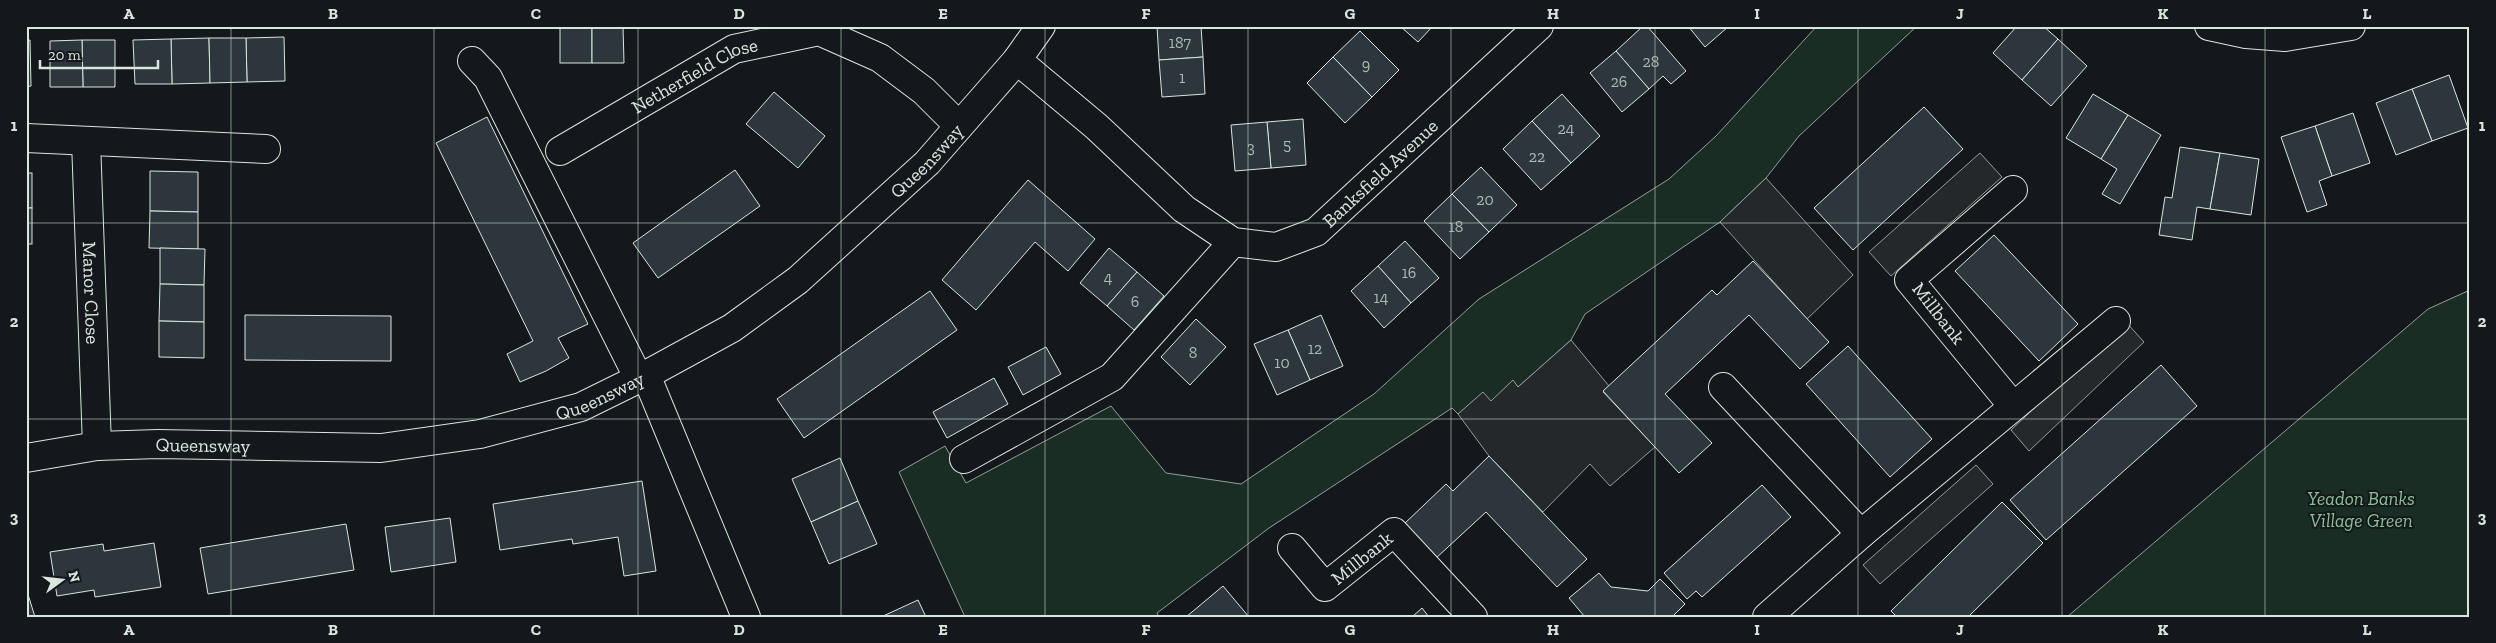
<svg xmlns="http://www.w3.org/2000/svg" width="2496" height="643" font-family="'Zilla Slab',serif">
<rect width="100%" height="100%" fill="#14181c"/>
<g fill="#1a2d24" stroke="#939e99">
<path d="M 1817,26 L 1917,26 L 1799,136 L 1766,178 L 1720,222 L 1585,314 L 1571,340 L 1518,387 L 1513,381 L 1491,402 L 1483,393 L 1458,414 L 1452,408 L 1269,528 L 1157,613 L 1159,617 L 965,617 L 899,472 L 945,446 L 966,483 L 1111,406 L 1166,473 L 1241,484 L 1374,394 L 1479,299 L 1669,179 L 1716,136 Z"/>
<path d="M 2470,290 L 2470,617 L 2067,617 L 2428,309 Z"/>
</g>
<g fill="#24282b" stroke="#939e99">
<path d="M 1980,153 L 2002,177 L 1891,276 L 1869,252 Z"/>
<path d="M 1766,178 L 1853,275 L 1807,319 L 1720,222 Z"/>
<path d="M 2126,322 L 2144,342 L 2029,451 L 2011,430 Z"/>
<path d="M 1571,340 L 1609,386 L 1603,392 L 1655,447 L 1610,486 L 1590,464 L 1543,512 L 1489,456 L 1458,414 L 1483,392 L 1491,401 L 1513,380 L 1518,387 Z"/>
<path d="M 1976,465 L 1993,484 L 1880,584 L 1863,565 Z"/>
</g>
<g fill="#2c363c" stroke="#d8e6dc">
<rect x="560" y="26" width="32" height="37"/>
<path d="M 592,26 L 623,26 L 624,63 L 592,63 Z"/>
<path d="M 1157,26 L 1201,26 L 1203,57 L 1159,60 Z"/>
<path d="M 1400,26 L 1433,26 L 1418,42 Z"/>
<path d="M 1643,26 L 1647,26 L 1686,71 L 1671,84 L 1663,76 L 1649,89 L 1616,51 Z"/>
<path d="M 1688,26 L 1729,26 L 1705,47 Z"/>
<path d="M 2017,26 L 2043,26 L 2058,39 L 2022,80 L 1993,53 Z"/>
<path d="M 1360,31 L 1399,70 L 1372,97 L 1333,57 Z"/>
<path d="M 284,37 L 285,81 L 247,82 L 246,38 Z"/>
<path d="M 209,38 L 210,83 L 172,84 L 171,39 Z"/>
<path d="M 209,38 L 246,38 L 247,82 L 210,83 Z"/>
<path d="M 171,39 L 172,84 L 135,84 L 133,40 Z"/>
<path d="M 2058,39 L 2087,66 L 2051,106 L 2022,80 Z"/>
<path d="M 30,40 L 31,86 L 26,87 L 26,41 Z"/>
<path d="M 82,40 L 115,40 L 115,87 L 83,87 Z"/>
<path d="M 82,40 L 83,87 L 50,87 L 50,41 Z"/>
<path d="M 1616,51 L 1649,89 L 1622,112 L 1590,73 Z"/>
<path d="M 1203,57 L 1205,94 L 1162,97 L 1159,60 Z"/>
<path d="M 1333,57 L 1372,97 L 1345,123 L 1307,83 Z"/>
<path d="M 2449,75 L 2468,128 L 2432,141 L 2412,89 Z"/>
<path d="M 2412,89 L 2432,141 L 2396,155 L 2376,103 Z"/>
<path d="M 774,92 L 825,136 L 798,168 L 746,124 Z"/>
<path d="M 1562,94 L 1600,136 L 1571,163 L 1532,121 Z"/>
<path d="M 2093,94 L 2128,115 L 2101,159 L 2066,138 Z"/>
<path d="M 1924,107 L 1963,149 L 1853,250 L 1814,208 Z"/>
<path d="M 2353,113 L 2370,163 L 2332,176 L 2315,126 Z"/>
<path d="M 2128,115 L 2161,135 L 2120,204 L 2102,194 L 2117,169 L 2101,159 Z"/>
<path d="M 487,117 L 588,324 L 558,338 L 569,358 L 546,371 L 520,382 L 507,354 L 533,341 L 436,143 Z"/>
<path d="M 1303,119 L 1306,165 L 1271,168 L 1267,122 Z"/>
<path d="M 1532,121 L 1571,163 L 1541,190 L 1503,149 Z"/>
<path d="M 1267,122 L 1271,168 L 1235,171 L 1231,125 Z"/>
<path d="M 2315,126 L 2332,176 L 2319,181 L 2327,205 L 2307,212 L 2281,137 Z"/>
<path d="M 2180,147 L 2220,153 L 2210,209 L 2197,207 L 2192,240 L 2159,235 L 2165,197 L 2172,198 Z"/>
<path d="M 2220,153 L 2259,159 L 2251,215 L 2210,209 Z"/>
<path d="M 1481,167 L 1517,205 L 1489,232 L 1452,194 Z"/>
<path d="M 735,170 L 760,206 L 658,278 L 633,243 Z"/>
<path d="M 150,171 L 198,172 L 198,212 L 150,211 Z"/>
<rect x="26" y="173" width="6" height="35"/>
<path d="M 1028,180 L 1095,239 L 1068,271 L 1035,242 L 976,310 L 942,280 Z"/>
<path d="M 1452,194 L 1489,232 L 1460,259 L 1424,221 Z"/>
<rect x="26" y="208" width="6" height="36"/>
<path d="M 150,211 L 198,212 L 198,249 L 149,248 Z"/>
<path d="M 1994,235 L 2078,324 L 2039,361 L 1955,271 Z"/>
<path d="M 1405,241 L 1439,278 L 1411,303 L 1378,266 Z"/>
<path d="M 160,248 L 205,249 L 204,285 L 160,284 Z"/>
<path d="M 1109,248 L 1137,272 L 1107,306 L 1080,283 Z"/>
<path d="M 1753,261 L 1829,342 L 1800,369 L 1749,315 L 1665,394 L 1712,443 L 1679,473 L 1603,391 L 1712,290 L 1717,295 Z"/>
<path d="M 1378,266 L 1411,303 L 1384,328 L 1351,291 Z"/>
<path d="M 1137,272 L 1164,296 L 1134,330 L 1107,306 Z"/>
<path d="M 160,284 L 204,285 L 204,322 L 159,321 Z"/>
<path d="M 930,291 L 957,330 L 804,438 L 777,399 Z"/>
<path d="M 245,315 L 391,316 L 391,361 L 245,360 Z"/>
<path d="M 1321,315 L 1343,366 L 1310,380 L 1288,330 Z"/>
<path d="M 1196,319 L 1226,347 L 1190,385 L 1161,357 Z"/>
<path d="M 159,321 L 204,322 L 204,358 L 159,357 Z"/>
<path d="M 1288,330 L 1310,380 L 1277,395 L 1254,344 Z"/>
<path d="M 1848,346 L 1932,439 L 1890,477 L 1806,384 Z"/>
<path d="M 1046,347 L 1061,374 L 1023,395 L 1008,367 Z"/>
<path d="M 2161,365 L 2197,406 L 2046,540 L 2010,500 Z"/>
<path d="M 994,378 L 1008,404 L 947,438 L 933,412 Z"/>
<path d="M 1489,456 L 1587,559 L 1557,587 L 1486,512 L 1435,559 L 1403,525 L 1446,484 L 1453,491 Z"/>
<path d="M 840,458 L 858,501 L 811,522 L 792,479 Z"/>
<path d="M 642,481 L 656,571 L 624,576 L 618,537 L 573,544 L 572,539 L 500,550 L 493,504 Z"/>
<path d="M 1762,485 L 1791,517 L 1702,597 L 1696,591 L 1687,599 L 1664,573 Z"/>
<path d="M 858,501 L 877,544 L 829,564 L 811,522 Z"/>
<path d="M 2002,502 L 2043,543 L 1968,617 L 1897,617 L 1891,611 Z"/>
<path d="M 450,518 L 456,562 L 391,572 L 385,527 Z"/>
<path d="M 346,524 L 354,570 L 208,594 L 200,548 Z"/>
<path d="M 154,543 L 161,587 L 95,597 L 94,590 L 57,596 L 50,552 L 103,544 L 104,551 Z"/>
<path d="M 1599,573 L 1611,587 L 1648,591 L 1660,579 L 1685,604 L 1672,617 L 1585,617 L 1569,598 Z"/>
<path d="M 1223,586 L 1249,617 L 1186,617 Z"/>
<path d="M 26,588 L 35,617 L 26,617 Z"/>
<path d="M 918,600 L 926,617 L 881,617 Z"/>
<path d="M 1422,608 L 1429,617 L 1412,617 Z"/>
</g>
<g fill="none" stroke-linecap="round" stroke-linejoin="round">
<g stroke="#d8e6dc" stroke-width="30">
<g id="minor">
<path d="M 2209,26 L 2246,34 L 2285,37 L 2351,26"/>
<path id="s1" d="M 1017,60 L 1097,127 L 1184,209 L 1233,242 L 1276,247 L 1316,232 L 1539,26"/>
<path d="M 472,61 L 488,78 L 639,379"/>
<path d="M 26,138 L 266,149"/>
<path id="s2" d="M 86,141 L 97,446"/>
<path id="s3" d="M 560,151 L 734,49 L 819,31 L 880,58 L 924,91 L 959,126"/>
<path d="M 646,375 L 746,617"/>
<path d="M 1723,387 L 1861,534"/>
<path d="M 2013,406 L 1909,280 L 2013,190"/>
<path id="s4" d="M 26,458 L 97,446 L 158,444 L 381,448 L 480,434 L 581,407 L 646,375 L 732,328 L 798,280 L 927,163 L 1017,60 L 1041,26"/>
<path d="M 964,459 L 1112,377 L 1233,242"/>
<path id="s5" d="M 1292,548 L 1325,587 L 1394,532 L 1473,617"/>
<path d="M 1767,617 L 1861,534 L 2116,321"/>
</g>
</g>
<use href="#minor" stroke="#14181c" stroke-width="28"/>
</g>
<path fill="none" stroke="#d8e6dc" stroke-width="1" stroke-opacity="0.55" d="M 231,26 L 231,617M 434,26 L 434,617M 638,26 L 638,617M 841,26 L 841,617M 1045,26 L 1045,617M 1248,26 L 1248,617M 1451,26 L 1451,617M 1655,26 L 1655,617M 1858,26 L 1858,617M 2062,26 L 2062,617M 2265,26 L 2265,617M 26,223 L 2470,223M 26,419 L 2470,419"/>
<g text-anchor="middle" stroke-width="4" stroke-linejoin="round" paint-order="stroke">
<g font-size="16" fill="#adbab4">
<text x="1180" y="48">187</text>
<text x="1651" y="67">28</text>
<text x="1366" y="70">9</text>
<text x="1182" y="83">1</text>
<text x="1619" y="87">26</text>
<text x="1566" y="134">24</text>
<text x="1287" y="150">5</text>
<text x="1251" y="153">3</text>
<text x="1537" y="162">22</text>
<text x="1485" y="205">20</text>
<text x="1456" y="232">18</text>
<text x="1409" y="278">16</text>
<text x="1108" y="283">4</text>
<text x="1381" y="303">14</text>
<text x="1135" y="307">6</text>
<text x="1315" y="354">12</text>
<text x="1193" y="358">8</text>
<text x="1282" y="368">10</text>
</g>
<g font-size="19" fill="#d8e6dc" stroke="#14181c">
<text dy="7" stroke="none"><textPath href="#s3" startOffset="155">Netherfield Close</textPath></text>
<text dy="7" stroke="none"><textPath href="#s4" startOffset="988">Queensway</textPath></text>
<text dy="7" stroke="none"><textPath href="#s1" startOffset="456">Banksfield Avenue</textPath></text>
<text dy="7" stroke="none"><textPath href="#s2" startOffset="152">Manor Close</textPath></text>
<text transform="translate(1939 313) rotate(52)" y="7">Millbank</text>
<text dy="7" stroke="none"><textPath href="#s4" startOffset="582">Queensway</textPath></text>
<text dy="7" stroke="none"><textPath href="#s4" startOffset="178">Queensway</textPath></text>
<text dy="7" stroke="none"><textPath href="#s5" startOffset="98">Millbank</textPath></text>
</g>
<g font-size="19" font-style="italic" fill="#8ac095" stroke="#14181c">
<text x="2361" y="505">Yeadon Banks<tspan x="2361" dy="22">Village Green</tspan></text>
</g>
</g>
<rect width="2496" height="643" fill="none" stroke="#14181c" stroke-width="55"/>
<g transform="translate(62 580) rotate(75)" stroke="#14181c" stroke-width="4" paint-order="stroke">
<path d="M0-4L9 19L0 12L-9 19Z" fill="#d8e6dc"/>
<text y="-8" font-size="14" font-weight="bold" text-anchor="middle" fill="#d8e6dc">N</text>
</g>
<path d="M40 60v8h118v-8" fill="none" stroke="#d8e6dc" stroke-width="2.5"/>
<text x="48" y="60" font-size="15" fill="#d8e6dc" stroke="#14181c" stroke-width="4" paint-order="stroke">20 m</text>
<rect x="28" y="28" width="2440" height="588" fill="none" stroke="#d8e6dc" stroke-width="2"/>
<g font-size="16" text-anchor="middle" font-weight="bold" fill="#d8e6dc">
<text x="129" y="19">A</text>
<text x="333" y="19">B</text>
<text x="536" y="19">C</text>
<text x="739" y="19">D</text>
<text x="943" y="19">E</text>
<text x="1146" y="19">F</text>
<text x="1350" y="19">G</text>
<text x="1553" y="19">H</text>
<text x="1757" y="19">I</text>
<text x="1960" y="19">J</text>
<text x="2163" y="19">K</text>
<text x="2367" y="19">L</text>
<text x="14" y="131">1</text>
<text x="2482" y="131">1</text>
<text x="14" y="327">2</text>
<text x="2482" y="327">2</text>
<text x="14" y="523">3</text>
<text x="2482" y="523">3</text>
<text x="129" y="635">A</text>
<text x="333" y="635">B</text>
<text x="536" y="635">C</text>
<text x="739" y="635">D</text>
<text x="943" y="635">E</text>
<text x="1146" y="635">F</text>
<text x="1350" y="635">G</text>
<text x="1553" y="635">H</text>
<text x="1757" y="635">I</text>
<text x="1960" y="635">J</text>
<text x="2163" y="635">K</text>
<text x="2367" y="635">L</text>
</g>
</svg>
